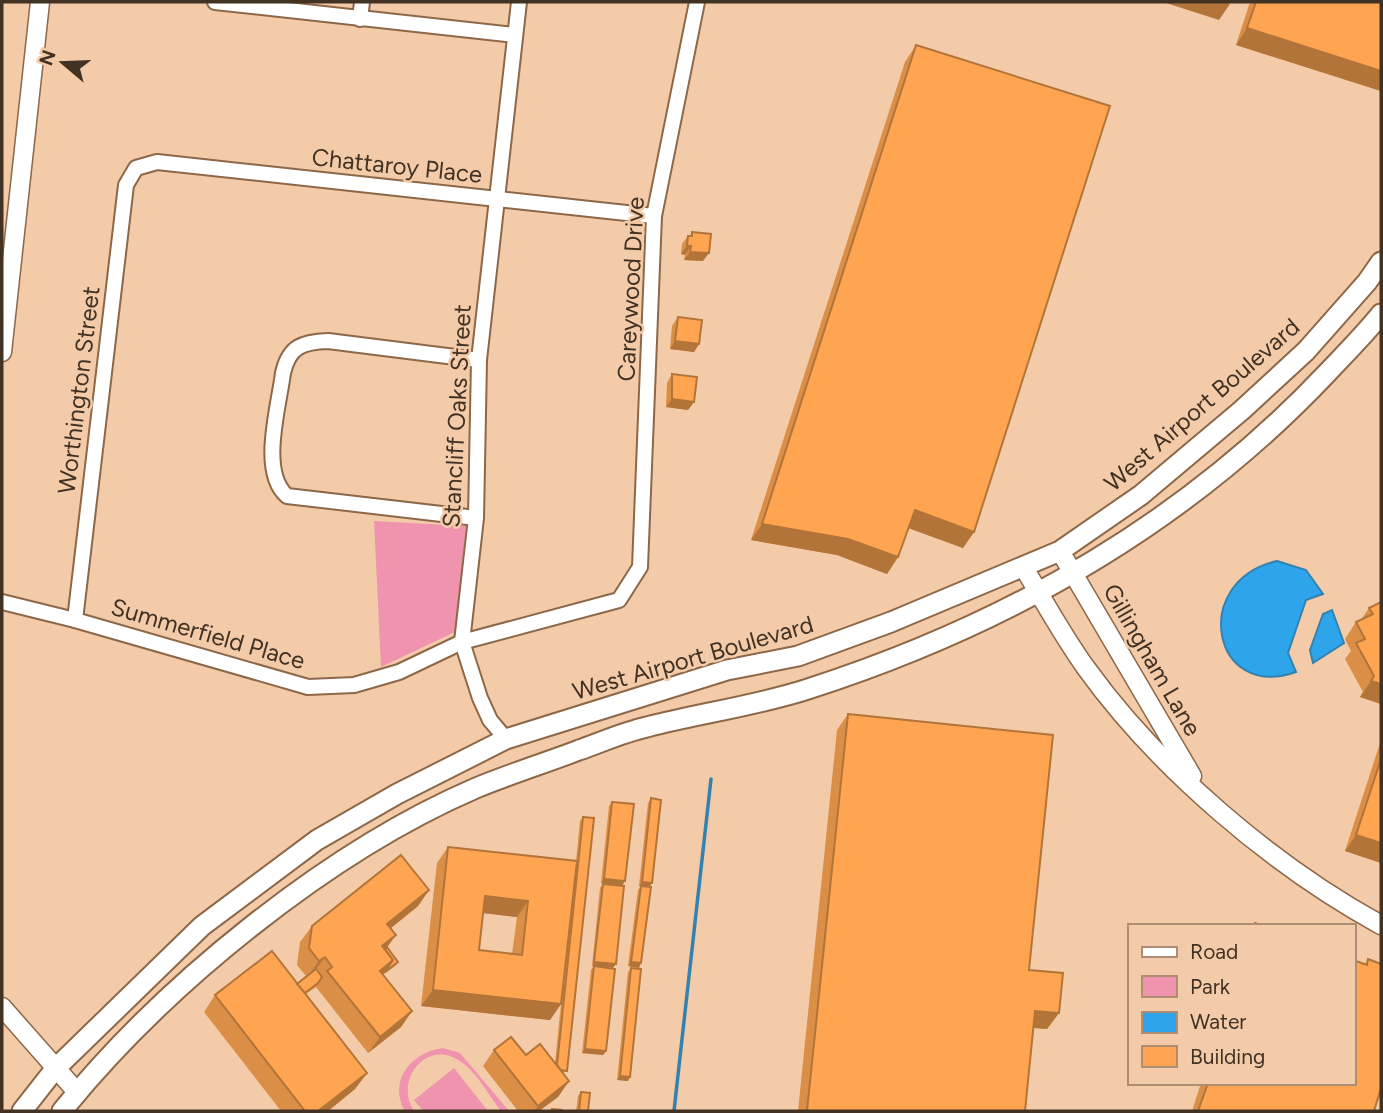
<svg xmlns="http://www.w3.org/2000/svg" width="1383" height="1113" font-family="Figtree,sans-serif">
<rect width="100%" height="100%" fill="#f4cba9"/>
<g fill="#f093af">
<path d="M 374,521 L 466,526 L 455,632 L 381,667 Z"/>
<path d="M 443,1048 L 460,1053 L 509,1111 L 501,1111 C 489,1096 476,1070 458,1060 C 426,1040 394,1080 414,1111 L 405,1111 C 388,1080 412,1052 443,1048 Z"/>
<path d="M 454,1068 L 488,1111 L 423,1111 L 414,1100 Z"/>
</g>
<g fill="#2ea4eb" stroke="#3482af" stroke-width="2">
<path d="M 1277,561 L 1306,570 L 1323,594 L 1306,600 L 1288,653 L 1296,672 C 1212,702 1189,581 1277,561 Z"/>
<path d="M 1332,610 L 1344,643 L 1313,663 L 1310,650 L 1323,614 Z"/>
</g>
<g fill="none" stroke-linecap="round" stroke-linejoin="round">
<path stroke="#3482af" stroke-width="3.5" d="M 674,1111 L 711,779"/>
<g stroke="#8c6748" stroke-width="18">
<g id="minor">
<path d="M 215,2 L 515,35"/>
<path d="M 360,19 L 362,2"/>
<path d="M 476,518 L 287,496 C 259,472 279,406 283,373 C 289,346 303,342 328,341 L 479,360"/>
<path d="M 2,602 L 75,620 L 308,687 L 354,685 L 399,672 L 462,642 L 619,600 L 640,567 L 654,216 L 697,2"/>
<path d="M 75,620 L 126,185 L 136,168 L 157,162 L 654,216"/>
<path d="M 506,739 L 490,720 L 480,698 L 462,642 L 476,518 L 479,360 L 519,2"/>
</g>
</g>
<g stroke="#8c6748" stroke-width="21">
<g id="tertiary">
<path d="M 2,352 L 40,2"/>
<path d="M 1060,551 L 1192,776"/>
<path d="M 1024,568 C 1044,601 1063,636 1086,668 C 1158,768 1273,866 1381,925"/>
<path d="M 2,1007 L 77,1092"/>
</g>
</g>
<g stroke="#8c6748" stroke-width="23">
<g id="secondary">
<path d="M 22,1111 L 55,1069 L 202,926 L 317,840 L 397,794 L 506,739 L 727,670 L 798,656 L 891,622 L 1060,551 L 1141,495 L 1242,410 L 1306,351 L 1367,282 L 1381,262"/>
<path d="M 62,1111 C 163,986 327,852 476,788 C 510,774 545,763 579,750 C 602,742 624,732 647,727 C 700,713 756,706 808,689 C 1007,625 1184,525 1328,372 C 1346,353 1365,334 1381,314"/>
</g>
</g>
<use href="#minor" stroke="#fff" stroke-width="14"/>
<use href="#tertiary" stroke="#fff" stroke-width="18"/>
<use href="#secondary" stroke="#fff" stroke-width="19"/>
</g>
<g fill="#db8e46" fill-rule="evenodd">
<path d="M 1250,2 L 1381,2 L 1381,91 L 1236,45 Z"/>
<path d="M 916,45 L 974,532 L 963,548 L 908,528 L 898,557 L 887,574 L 837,555 L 751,540 L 905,62 Z"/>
<path d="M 692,232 L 703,261 L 684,260 L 685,255 L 681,254 L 682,244 L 688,236 L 690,236 Z"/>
<path d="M 678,317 L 699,344 L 694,352 L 670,349 L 672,326 Z"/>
<path d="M 672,374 L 694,402 L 688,410 L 666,407 L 667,383 Z"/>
<path d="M 1381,602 L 1381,704 L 1360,697 L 1363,692 L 1345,659 L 1351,651 L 1345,639 L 1356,622 L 1361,620 L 1369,608 Z"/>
<path d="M 848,714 L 1059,1013 L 1047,1029 L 1033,1028 L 1025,1111 L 798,1111 L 837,730 Z"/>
<path d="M 1381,740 L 1381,863 L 1345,851 Z"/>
<path d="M 651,798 L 652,883 L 649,887 L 639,886 L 648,803 Z"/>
<path d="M 612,802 L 625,881 L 601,883 L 609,806 Z"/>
<path d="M 583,817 L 564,1075 L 569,1081 L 558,1097 L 539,1111 L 518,1111 L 483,1066 L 494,1050 L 526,1055 L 555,1063 L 561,1004 L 550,1020 L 421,1006 L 437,863 L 448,847 L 576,861 L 580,821 ZM 483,913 L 517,917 L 512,954 L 479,950 Z"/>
<path d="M 603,884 L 616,964 L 592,966 L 600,888 Z"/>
<path d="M 641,886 L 639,968 L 628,966 L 638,890 Z"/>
<path d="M 429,890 L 418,906 L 390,929 L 396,935 L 387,947 L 398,962 L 395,966 L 383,975 L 412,1011 L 401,1027 L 368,1053 L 316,987 L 306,994 L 367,1073 L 355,1089 L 328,1111 L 281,1111 L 204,1012 L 215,995 L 297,984 L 306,976 L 297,965 L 300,942 L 312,926 Z"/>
<path d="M 1368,959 L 1374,1111 L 1192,1111 L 1201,1083 L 1353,1083 L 1365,964 Z"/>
<path d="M 594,966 L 606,1051 L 603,1055 L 582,1053 L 591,970 Z"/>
<path d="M 631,968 L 628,1081 L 617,1080 L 628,972 Z"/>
<path d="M 581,1092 L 588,1111 L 576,1111 L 578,1096 Z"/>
</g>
<g fill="#b27439">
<path d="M 1163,2 L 1224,2 L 1230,4 L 1219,20 Z"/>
<path d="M 1247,28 L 1381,71 L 1381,91 L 1236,45 Z"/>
<path d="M 687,246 L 691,246 L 685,255 L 681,254 Z"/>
<path d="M 690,252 L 709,253 L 703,261 L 684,260 Z"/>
<path d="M 675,341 L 699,344 L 694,352 L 670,349 Z"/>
<path d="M 672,399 L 694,402 L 688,410 L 666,407 Z"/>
<path d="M 915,510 L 974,532 L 963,548 L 903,526 Z"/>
<path d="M 762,524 L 848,539 L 898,557 L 887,574 L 837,555 L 751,540 Z"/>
<path d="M 1371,681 L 1381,684 L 1381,704 L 1360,697 Z"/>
<path d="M 1356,835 L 1381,843 L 1381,863 L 1345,851 Z"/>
<path d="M 604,879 L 625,881 L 622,886 L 601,883 Z"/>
<path d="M 642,882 L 652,883 L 649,887 L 639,886 Z"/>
<path d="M 429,890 L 418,906 L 376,940 L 387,924 Z"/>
<path d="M 485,896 L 528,901 L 517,917 L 474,912 Z"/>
<path d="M 396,935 L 384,951 L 382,946 Z"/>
<path d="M 325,957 L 313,973 L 307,978 L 319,961 Z"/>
<path d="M 393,960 L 382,976 L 380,971 Z"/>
<path d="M 594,962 L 616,964 L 613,968 L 592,966 Z"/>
<path d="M 631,962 L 641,963 L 639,968 L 628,966 Z"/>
<path d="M 433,990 L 561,1004 L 550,1020 L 421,1006 Z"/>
<path d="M 412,1011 L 401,1027 L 368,1053 L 380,1037 Z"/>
<path d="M 1035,1011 L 1059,1013 L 1047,1029 L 1024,1027 Z"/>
<path d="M 585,1049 L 606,1051 L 603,1055 L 582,1053 Z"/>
<path d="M 367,1073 L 355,1089 L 328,1111 L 318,1111 Z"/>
<path d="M 620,1076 L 630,1077 L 628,1081 L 617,1080 Z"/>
<path d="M 569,1081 L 558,1097 L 539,1111 L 534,1111 L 538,1106 Z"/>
</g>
<g fill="#ffa551" stroke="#b27439" stroke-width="2" fill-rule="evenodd">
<path d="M 1256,2 L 1381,2 L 1381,71 L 1247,28 Z"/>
<path d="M 916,45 L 1110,106 L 974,532 L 915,510 L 898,557 L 848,539 L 762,524 Z"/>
<path d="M 692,232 L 711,234 L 709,253 L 690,252 L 691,246 L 687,246 L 688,236 L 692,236 Z"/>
<path d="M 678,317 L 702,320 L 699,344 L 675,341 Z"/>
<path d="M 672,374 L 697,377 L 694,402 L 672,399 Z"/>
<path d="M 1381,602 L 1381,684 L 1371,681 L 1374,676 L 1356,643 L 1365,639 L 1356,622 L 1373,614 L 1369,608 Z"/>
<path d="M 848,714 L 1053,735 L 1029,970 L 1063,973 L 1059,1013 L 1035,1011 L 1025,1111 L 807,1111 Z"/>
<path d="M 1381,759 L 1381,843 L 1356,835 Z"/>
<path d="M 651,798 L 661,800 L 652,883 L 642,882 Z"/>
<path d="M 612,802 L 634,804 L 625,881 L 604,879 Z"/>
<path d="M 583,817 L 594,818 L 567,1071 L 561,1070 L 557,1065 Z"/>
<path d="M 448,847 L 577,861 L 561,1004 L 433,990 ZM 485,896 L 528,901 L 522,955 L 479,950 Z"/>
<path d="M 401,855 L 429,890 L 387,924 L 396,935 L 382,946 L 393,960 L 380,971 L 412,1011 L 380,1037 L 327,971 L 332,967 L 325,957 L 319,961 L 309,948 L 312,926 Z"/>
<path d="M 603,884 L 624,886 L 616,964 L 594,962 Z"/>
<path d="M 641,886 L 651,887 L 641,963 L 631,962 Z"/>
<path d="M 1255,923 L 1265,926 L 1254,926 Z"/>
<path d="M 387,947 L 398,962 L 385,972 L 393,960 L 385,949 Z"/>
<path d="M 272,951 L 367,1073 L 318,1111 L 305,1111 L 215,995 Z"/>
<path d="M 1368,959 L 1381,964 L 1381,1088 L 1374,1111 L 1198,1111 L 1208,1083 L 1353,1083 L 1353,960 L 1367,965 Z"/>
<path d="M 594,966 L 615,969 L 606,1051 L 585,1049 Z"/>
<path d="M 631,968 L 641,969 L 630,1077 L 620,1076 Z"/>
<path d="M 316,969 L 322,977 L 318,983 L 305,993 L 297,984 Z"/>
<path d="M 511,1037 L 526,1055 L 540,1044 L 569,1081 L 538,1106 L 494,1050 Z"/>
<path d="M 581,1092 L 590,1093 L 588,1111 L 579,1111 Z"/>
<path d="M 552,1109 L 562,1110 L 562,1111 L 552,1111 Z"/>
</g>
<g text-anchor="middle" stroke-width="5" stroke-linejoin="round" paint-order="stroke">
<g font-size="24" fill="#423224" stroke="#f4cba9">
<text transform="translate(397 166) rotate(6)" y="8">Chattaroy Place</text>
<text transform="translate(631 289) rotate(-87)" y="8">Careywood Drive</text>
<text transform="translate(79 390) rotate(-83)" y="8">Worthington Street</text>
<text transform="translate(1202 405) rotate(-41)" y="8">West Airport Boulevard</text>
<text transform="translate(457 416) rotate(-87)" y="8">Stancliff Oaks Street</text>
<text transform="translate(208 634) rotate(16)" y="8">Summerfield Place</text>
<text transform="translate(693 658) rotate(-16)" y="8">West Airport Boulevard</text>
<text transform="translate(1152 660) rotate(60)" y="8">Gillingham Lane</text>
</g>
</g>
<rect width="1383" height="1113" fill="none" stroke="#423224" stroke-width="7"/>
<rect x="1128" y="924" width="228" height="161" fill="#f4cba9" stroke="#ad8e74" stroke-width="2"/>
<rect x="1142" y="947" width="35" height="10" fill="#ffffff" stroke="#ad8e74" stroke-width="2"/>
<text x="1190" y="959" font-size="21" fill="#423224">Road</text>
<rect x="1142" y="976" width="35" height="21" fill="#f093af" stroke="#ad8e74" stroke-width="2"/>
<text x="1190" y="994" font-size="21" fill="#423224">Park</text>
<rect x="1142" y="1012" width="35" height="21" fill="#2ea4eb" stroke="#ad8e74" stroke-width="2"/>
<text x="1190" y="1029" font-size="21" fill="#423224">Water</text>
<rect x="1142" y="1046" width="35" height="21" fill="#ffa551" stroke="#ad8e74" stroke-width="2"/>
<text x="1190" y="1064" font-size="21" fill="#423224">Building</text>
<g transform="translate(63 63) rotate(289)" stroke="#f4cba9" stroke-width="5" paint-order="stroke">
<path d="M0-5L12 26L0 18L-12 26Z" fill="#423224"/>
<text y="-10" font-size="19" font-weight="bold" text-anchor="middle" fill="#423224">N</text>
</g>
</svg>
